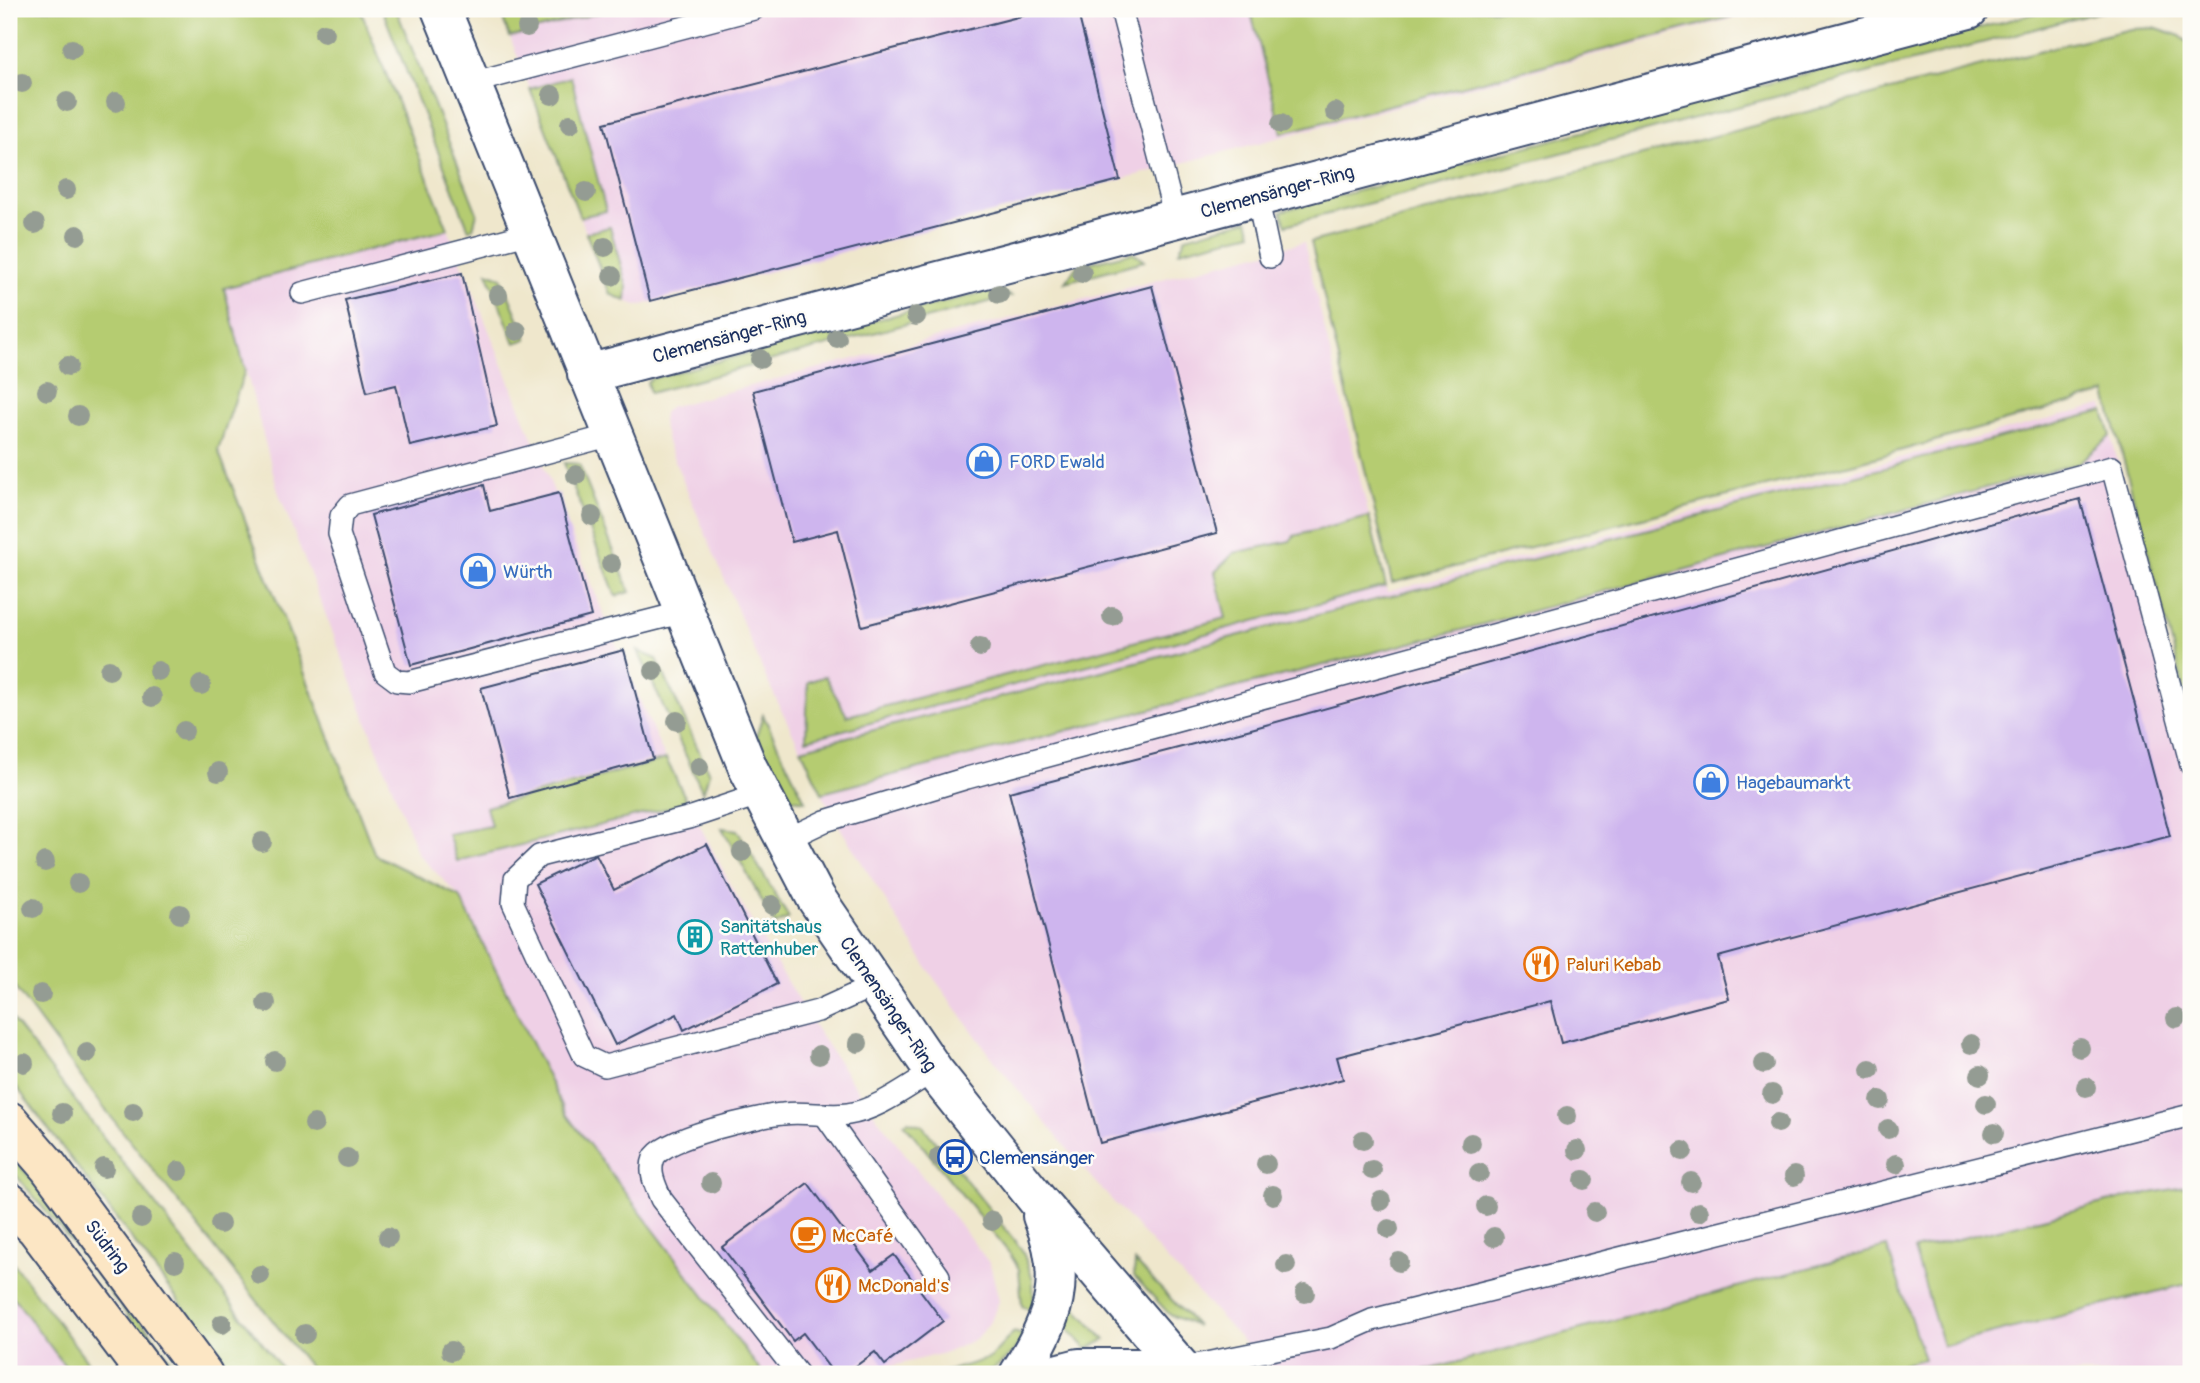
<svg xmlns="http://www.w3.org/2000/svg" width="2200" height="1383" font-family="Pangolin,sans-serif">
<rect width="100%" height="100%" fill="#fdfcf7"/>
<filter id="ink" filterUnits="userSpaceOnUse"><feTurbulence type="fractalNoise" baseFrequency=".0143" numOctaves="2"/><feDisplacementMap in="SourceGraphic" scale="14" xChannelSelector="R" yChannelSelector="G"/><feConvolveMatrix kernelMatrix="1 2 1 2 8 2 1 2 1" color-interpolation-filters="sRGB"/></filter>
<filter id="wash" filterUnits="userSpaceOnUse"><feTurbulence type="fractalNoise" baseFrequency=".00686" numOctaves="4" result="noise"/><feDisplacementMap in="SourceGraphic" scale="28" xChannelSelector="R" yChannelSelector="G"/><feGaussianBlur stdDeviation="1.57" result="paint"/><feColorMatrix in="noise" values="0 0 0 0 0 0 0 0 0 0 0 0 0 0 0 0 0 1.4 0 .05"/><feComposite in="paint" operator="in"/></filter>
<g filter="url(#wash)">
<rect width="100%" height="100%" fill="#efe7cc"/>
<g fill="#efd0e6">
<path d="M 499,9 L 1769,9 L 638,306 L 610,294 Z"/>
<path d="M 448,229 L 610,630 L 661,749 L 688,803 L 735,893 L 806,1014 L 869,1107 L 990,1264 L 999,1300 L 992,1319 L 978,1338 L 948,1352 L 860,1374 L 763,1374 L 566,1114 L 460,897 L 418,854 L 278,491 L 224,288 Z"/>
<path d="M 1304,242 L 1387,592 L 2103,405 L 2191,743 L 2191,1186 L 2123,1198 L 1915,1250 L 1943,1346 L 2191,1283 L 2191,1374 L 1273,1374 L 1095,1182 L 999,1067 L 933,977 L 834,818 L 766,678 L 668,445 L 662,422 L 663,413 L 669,407 Z"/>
<path d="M 9,1291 L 71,1374 L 9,1374 Z"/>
</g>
<g fill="#b5cc71" stroke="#687e68" stroke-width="2">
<path d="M 9,9 L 360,9 L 448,229 L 224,288 L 245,370 L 218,450 L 375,855 L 460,897 L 566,1114 L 763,1374 L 315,1374 L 104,1108 L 9,980 Z"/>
<path d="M 382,9 L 396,9 L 477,213 L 473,228 L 469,230 Z"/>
<path d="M 499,9 L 612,9 L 510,37 Z"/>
<path d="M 1250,9 L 1761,9 L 1282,133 Z"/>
<path d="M 2052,9 L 2111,9 L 1286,225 L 1281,211 Z"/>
<path d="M 2157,28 L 2180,36 L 2191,45 L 2191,716 L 2106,393 L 1874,458 L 1392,583 L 1311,242 L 2054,47 L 2131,29 Z"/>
<path d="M 571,77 L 606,211 L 580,217 L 530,89 Z"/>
<path d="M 1248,220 L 1252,233 L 1179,251 L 1186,237 Z"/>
<path d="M 610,227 L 627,287 L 626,301 L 610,294 L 586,233 Z"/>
<path d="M 1133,252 L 1144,261 L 1065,282 L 1077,266 Z"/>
<path d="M 487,272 L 501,277 L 527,339 L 515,343 Z"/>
<path d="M 995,289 L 1011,296 L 650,393 L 647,382 L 653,378 Z"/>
<path d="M 2104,411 L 2111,436 L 2078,463 L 1469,628 L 822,793 L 801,749 Z"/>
<path d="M 564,463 L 579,464 L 630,592 L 616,596 Z"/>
<path d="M 1369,517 L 1386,586 L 806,740 L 808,682 L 825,676 L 847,716 L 1226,618 L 1215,572 L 1234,553 L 1290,541 L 1294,536 Z"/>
<path d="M 638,651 L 657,659 L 709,773 L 703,793 Z"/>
<path d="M 763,715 L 805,801 L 788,798 L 756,737 Z"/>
<path d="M 666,759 L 688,803 L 457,861 L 448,834 L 491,826 L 486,807 Z"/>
<path d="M 722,828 L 737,830 L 789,918 L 775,925 Z"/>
<path d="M 9,1015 L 286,1374 L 234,1374 L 9,1077 Z"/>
<path d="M 908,1121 L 922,1125 L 1022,1250 L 1033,1279 L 1034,1311 L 1022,1306 L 1019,1269 L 1010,1254 L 904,1123 Z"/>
<path d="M 9,1154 L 48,1196 L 181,1374 L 171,1374 L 82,1255 L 9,1167 Z"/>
<path d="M 2191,1186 L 2191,1283 L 1943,1346 L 1914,1250 L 2123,1198 Z"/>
<path d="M 1887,1247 L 1924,1359 L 1863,1374 L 1413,1374 Z"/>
<path d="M 9,1258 L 97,1374 L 71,1374 L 9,1291 Z"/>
<path d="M 1135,1262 L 1197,1326 L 1170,1315 L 1134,1276 Z"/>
<path d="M 1068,1305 L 1073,1305 L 1105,1340 L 1087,1349 L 1062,1323 Z"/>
<path d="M 1014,1332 L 1025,1336 C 996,1377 986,1374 939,1374 L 990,1358 Z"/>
</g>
<g id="blocks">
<g fill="#ceb5ee">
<path d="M 1049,9 L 1077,9 L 1120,180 L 650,301 L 604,123 Z"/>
<path d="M 462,273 L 497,426 L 410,446 L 396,385 L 367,392 L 345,300 Z"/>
<path d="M 1152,286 L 1217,533 L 862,626 L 838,530 L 792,542 L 753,391 Z"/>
<path d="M 484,485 L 490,511 L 559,493 L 591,616 L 411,665 L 371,515 Z"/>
<path d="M 2080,499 L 2170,836 L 1718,957 L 1729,999 L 1561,1043 L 1550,1001 L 1337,1057 L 1343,1079 L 1100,1143 L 1009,792 L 1251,729 Z"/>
<path d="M 624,650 L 653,759 L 510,798 L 481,688 Z"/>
<path d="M 707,844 L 777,984 L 684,1030 L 677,1014 L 615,1045 L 535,884 L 596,854 L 614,890 Z"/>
<path d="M 808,1183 L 873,1270 L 894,1255 L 943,1321 L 885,1365 L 875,1352 L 845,1374 L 834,1374 L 803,1333 L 793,1341 L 722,1247 Z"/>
</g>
</g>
</g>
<g filter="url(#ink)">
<use href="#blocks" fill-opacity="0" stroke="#3b4b6e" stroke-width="2"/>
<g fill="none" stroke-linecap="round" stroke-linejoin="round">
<g stroke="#3b4b6e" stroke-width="24">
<g id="service">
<path d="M 1121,9 L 1175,218"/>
<path d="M 471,83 L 754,9"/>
<path d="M 1257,196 L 1270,257"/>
<path d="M 302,293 L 531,233"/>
<path d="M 612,435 L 350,505 L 341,516 L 339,534 L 385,672 L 397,681 L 409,682 L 684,612"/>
<path d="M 761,794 L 692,817 L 539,856 L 515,879 L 513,903 L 584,1056 L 605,1066 L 818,1011 L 875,985"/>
<path d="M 785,840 L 825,821 L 967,778 L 2112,467 L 2191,765"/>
<path d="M 824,1114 L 939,1276"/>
<path d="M 1181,1368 L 1331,1338 L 1372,1320 L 2191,1115"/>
<path d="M 798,1374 L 661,1199 C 656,1186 648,1173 654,1158 C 662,1138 759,1116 783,1114 C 805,1111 826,1117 848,1114 C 878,1110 908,1086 934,1071"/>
</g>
</g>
<g stroke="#3b4b6e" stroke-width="42">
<g id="minor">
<path d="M 441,9 L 748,768 L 816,898 L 934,1071 L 1038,1201 L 1186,1374"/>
<path d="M 587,374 L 1969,9"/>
<path d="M 1019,1374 C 1054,1319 1069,1279 1042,1216"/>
<path d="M 1056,1374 L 1079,1368 L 1181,1368"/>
</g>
</g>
<g stroke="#3b4b6e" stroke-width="42">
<g id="secondary">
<path d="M 9,1121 L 48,1166 L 203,1374"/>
<path d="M 9,1202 L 36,1228 L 146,1374"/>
</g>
</g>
<use href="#service" stroke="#fff" stroke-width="21"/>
<use href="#minor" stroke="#fff" stroke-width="38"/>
<use href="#secondary" stroke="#fce6c4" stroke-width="38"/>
</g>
<g fill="#949c93">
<circle cx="527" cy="27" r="10"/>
<circle cx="324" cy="33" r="10"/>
<circle cx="72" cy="49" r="10"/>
<circle cx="22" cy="83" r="10"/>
<circle cx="552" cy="95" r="10"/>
<circle cx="67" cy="102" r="10"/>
<circle cx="116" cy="102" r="10"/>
<circle cx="1335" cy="112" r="10"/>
<circle cx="570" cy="124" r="10"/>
<circle cx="1281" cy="124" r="10"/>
<circle cx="66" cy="190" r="10"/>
<circle cx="586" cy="192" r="10"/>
<circle cx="35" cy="224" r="10"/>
<circle cx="77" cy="235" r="10"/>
<circle cx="605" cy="247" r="10"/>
<circle cx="1082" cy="273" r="10"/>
<circle cx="612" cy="276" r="10"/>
<circle cx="999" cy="294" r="10"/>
<circle cx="498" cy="295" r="10"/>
<circle cx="916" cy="316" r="10"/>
<circle cx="517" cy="331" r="10"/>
<circle cx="837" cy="338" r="10"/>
<circle cx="760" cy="359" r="10"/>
<circle cx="68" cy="366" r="10"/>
<circle cx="47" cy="391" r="10"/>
<circle cx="78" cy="416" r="10"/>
<circle cx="576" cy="475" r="10"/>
<circle cx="592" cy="516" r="10"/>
<circle cx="611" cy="564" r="10"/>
<circle cx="1112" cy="616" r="10"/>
<circle cx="980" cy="647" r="10"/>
<circle cx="109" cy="670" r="10"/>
<circle cx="158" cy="671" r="10"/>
<circle cx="654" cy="671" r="10"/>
<circle cx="201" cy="685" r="10"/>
<circle cx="152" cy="697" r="10"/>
<circle cx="677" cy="721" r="10"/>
<circle cx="184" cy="731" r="10"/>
<circle cx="699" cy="767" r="10"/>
<circle cx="218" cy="772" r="10"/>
<circle cx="262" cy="842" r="10"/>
<circle cx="742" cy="852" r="10"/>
<circle cx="45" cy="862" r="10"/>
<circle cx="78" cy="883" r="10"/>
<circle cx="772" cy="905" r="10"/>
<circle cx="33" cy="908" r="10"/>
<circle cx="180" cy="914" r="10"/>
<circle cx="41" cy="994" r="10"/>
<circle cx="266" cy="1003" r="10"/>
<circle cx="2176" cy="1018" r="10"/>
<circle cx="858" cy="1043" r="10"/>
<circle cx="1971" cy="1044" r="10"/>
<circle cx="2080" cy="1048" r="10"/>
<circle cx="87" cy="1053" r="10"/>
<circle cx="819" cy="1055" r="10"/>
<circle cx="275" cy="1061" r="10"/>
<circle cx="24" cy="1063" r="10"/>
<circle cx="1764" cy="1064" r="10"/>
<circle cx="1870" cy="1069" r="10"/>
<circle cx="1980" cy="1075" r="10"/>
<circle cx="2086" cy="1087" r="10"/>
<circle cx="1772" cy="1094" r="10"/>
<circle cx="1880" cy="1100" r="10"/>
<circle cx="1986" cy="1104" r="10"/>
<circle cx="133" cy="1112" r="10"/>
<circle cx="62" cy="1113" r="10"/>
<circle cx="1567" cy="1116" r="10"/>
<circle cx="1778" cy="1123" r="10"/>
<circle cx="314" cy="1124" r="10"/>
<circle cx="1888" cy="1129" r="10"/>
<circle cx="1994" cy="1133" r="10"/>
<circle cx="1363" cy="1140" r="10"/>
<circle cx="1471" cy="1143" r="10"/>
<circle cx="1577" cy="1150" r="10"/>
<circle cx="1683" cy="1151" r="10"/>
<circle cx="939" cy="1157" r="10"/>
<circle cx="347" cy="1158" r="10"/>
<circle cx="1266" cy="1164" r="10"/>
<circle cx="1896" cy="1164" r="10"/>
<circle cx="104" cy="1168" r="10"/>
<circle cx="1372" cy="1170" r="10"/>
<circle cx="179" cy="1171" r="10"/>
<circle cx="1479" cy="1173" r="10"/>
<circle cx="1794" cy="1176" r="10"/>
<circle cx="1584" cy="1180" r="10"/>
<circle cx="1691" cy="1182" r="10"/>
<circle cx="711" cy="1183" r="10"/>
<circle cx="1273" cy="1195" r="10"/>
<circle cx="1381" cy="1201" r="10"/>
<circle cx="1486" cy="1206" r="10"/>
<circle cx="1595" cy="1212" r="10"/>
<circle cx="1699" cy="1212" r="10"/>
<circle cx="141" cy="1218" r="10"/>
<circle cx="992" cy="1221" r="10"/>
<circle cx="220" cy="1224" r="10"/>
<circle cx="1389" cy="1229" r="10"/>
<circle cx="388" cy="1237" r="10"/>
<circle cx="1494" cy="1237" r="10"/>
<circle cx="175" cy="1262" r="10"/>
<circle cx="1399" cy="1262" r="10"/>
<circle cx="1286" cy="1265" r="10"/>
<circle cx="260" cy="1275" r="10"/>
<circle cx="1305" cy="1293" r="10"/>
<circle cx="222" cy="1324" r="10"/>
<circle cx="305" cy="1334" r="10"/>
<circle cx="451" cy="1351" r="10"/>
</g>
</g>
<defs>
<g id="shop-ring" transform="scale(1.75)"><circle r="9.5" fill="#fdfcf7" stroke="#3f7fe0" stroke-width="1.5"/><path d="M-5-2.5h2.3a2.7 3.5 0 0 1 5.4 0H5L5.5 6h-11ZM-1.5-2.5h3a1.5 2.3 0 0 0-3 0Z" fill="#3f7fe0"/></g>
<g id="building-ring" transform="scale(1.75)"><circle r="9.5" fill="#fdfcf7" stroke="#0f9aa8" stroke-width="1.5"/><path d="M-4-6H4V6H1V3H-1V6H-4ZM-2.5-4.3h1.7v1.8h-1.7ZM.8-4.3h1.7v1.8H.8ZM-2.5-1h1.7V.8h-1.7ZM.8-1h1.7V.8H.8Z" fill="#0f9aa8"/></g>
<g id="restaurant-ring" transform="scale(1.75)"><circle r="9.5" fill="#fdfcf7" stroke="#e8710a" stroke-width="1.5"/><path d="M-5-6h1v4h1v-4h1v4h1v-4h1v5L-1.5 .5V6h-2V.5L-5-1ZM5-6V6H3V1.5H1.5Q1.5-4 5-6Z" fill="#e8710a"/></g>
<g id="bus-ring" transform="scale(1.75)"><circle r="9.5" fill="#fdfcf7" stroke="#1a4fb4" stroke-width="1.5"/><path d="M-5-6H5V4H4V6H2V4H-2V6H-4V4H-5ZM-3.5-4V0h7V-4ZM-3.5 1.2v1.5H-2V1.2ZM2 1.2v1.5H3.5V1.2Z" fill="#1a4fb4"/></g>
<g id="cafe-ring" transform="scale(1.75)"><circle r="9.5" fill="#fdfcf7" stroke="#e8710a" stroke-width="1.5"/><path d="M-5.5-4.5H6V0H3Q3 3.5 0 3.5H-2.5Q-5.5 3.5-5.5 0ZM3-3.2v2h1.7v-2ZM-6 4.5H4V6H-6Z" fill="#e8710a"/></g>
</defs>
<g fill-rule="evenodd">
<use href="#shop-ring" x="984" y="461"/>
<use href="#shop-ring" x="478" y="571"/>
<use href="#shop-ring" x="1711" y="782"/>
<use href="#building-ring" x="695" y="937"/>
<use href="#restaurant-ring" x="1541" y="964"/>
<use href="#bus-ring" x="955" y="1157"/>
<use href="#cafe-ring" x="808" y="1235"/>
<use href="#restaurant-ring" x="833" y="1285"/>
</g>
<g text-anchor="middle" stroke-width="5" stroke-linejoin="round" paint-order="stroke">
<g font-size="19" fill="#1b2f5e" stroke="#fdfcf7">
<text transform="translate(1277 191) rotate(-15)" y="7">Clemensänger-Ring</text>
<text transform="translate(729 336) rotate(-15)" y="7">Clemensänger-Ring</text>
<text transform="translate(889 1004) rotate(56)" y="7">Clemensänger-Ring</text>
<text transform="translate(108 1246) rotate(53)" y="7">Südring</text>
</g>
<g font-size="19" fill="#366cbe" stroke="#fdfcf7" text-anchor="start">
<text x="1009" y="468">FORD Ewald</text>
<text x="503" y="578">Würth</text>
<text x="1736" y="789">Hagebaumarkt</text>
</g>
<g font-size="19" fill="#0d838f" stroke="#fdfcf7" text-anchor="start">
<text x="720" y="933">Sanitätshaus<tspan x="720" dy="22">Rattenhuber</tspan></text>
</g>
<g font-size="19" fill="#c56008" stroke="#fdfcf7" text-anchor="start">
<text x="1566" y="971">Paluri Kebab</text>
<text x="832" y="1242">McCafé</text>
<text x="858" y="1292">McDonald's</text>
</g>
<g font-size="19" fill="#164399" stroke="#fdfcf7" text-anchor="start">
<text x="979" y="1164">Clemensänger</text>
</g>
</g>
<rect width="2200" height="1383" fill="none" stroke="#fdfcf7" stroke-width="35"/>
</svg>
